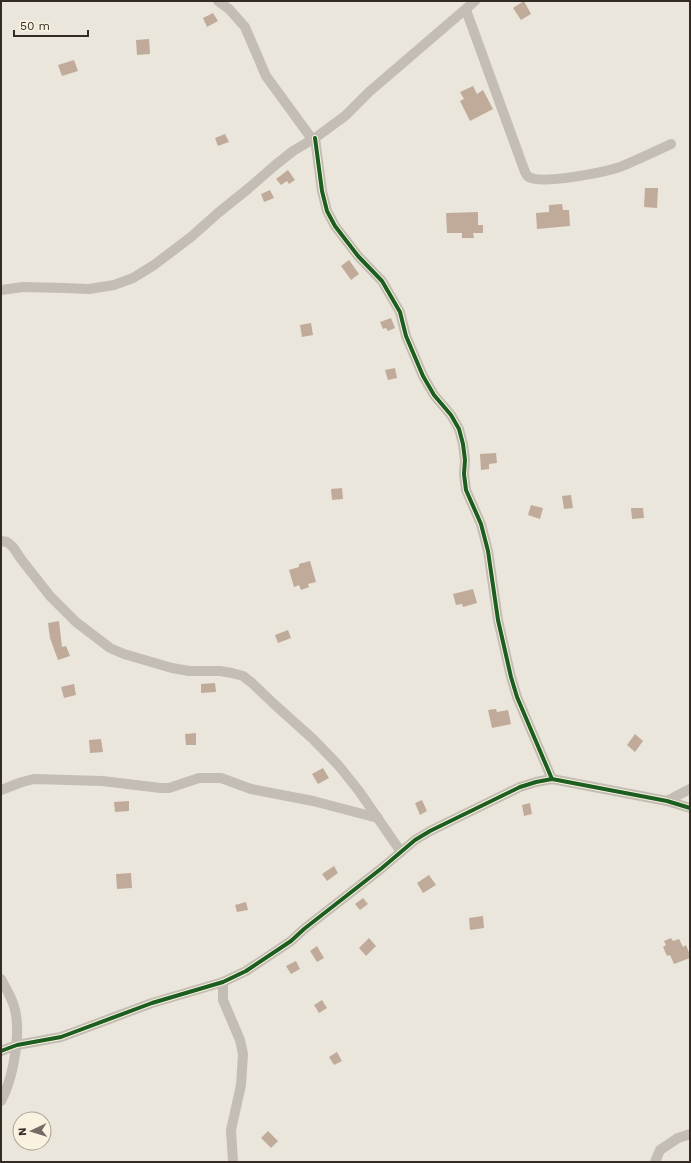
<svg xmlns="http://www.w3.org/2000/svg" width="691" height="1163" font-family="'Work Sans',sans-serif">
<rect width="100%" height="100%" fill="#ebe6db"/>
<g fill="#c0ab9b">
<path d="M 524,1 L 531,14 L 521,20 L 513,8 Z"/>
<path d="M 213,13 L 218,21 L 207,27 L 203,18 Z"/>
<path d="M 149,39 L 150,54 L 137,55 L 136,40 Z"/>
<path d="M 74,60 L 78,71 L 62,76 L 58,65 Z"/>
<path d="M 473,86 L 477,94 L 483,90 L 493,109 L 470,121 L 460,101 L 464,99 L 460,92 Z"/>
<path d="M 225,134 L 229,142 L 218,146 L 215,138 Z"/>
<path d="M 288,170 L 295,180 L 289,184 L 287,181 L 281,185 L 276,179 Z"/>
<path d="M 645,188 L 658,188 L 657,208 L 644,207 Z"/>
<path d="M 270,190 L 274,198 L 264,202 L 261,194 Z"/>
<path d="M 562,204 L 563,210 L 569,210 L 570,226 L 537,229 L 536,213 L 549,212 L 549,205 Z"/>
<path d="M 478,212 L 478,225 L 483,225 L 483,233 L 473,233 L 474,238 L 462,238 L 462,233 L 447,233 L 446,213 Z"/>
<path d="M 349,260 L 359,274 L 351,280 L 341,266 Z"/>
<path d="M 391,318 L 395,328 L 388,331 L 386,328 L 383,329 L 380,322 Z"/>
<path d="M 311,323 L 313,335 L 302,337 L 300,325 Z"/>
<path d="M 395,368 L 397,378 L 388,380 L 385,370 Z"/>
<path d="M 496,453 L 497,463 L 489,464 L 489,469 L 481,470 L 480,454 Z"/>
<path d="M 342,488 L 343,499 L 332,500 L 331,489 Z"/>
<path d="M 571,495 L 573,508 L 564,509 L 562,496 Z"/>
<path d="M 531,505 L 543,508 L 540,519 L 528,515 Z"/>
<path d="M 631,508 L 643,508 L 644,518 L 632,519 Z"/>
<path d="M 310,561 L 316,582 L 308,584 L 309,587 L 301,590 L 299,585 L 294,587 L 289,570 L 299,567 L 299,564 Z"/>
<path d="M 473,589 L 477,603 L 463,607 L 462,604 L 456,605 L 453,594 Z"/>
<path d="M 59,621 L 62,647 L 66,646 L 70,656 L 58,660 L 50,638 L 48,623 Z"/>
<path d="M 288,630 L 291,638 L 278,643 L 275,635 Z"/>
<path d="M 215,683 L 216,692 L 201,693 L 201,684 Z"/>
<path d="M 74,684 L 76,695 L 64,698 L 61,687 Z"/>
<path d="M 496,709 L 497,712 L 508,710 L 511,724 L 492,728 L 488,710 Z"/>
<path d="M 196,733 L 196,745 L 186,745 L 185,734 Z"/>
<path d="M 635,734 L 643,741 L 635,752 L 627,745 Z"/>
<path d="M 101,739 L 103,752 L 90,753 L 89,740 Z"/>
<path d="M 323,768 L 329,778 L 318,784 L 312,774 Z"/>
<path d="M 422,800 L 427,811 L 420,815 L 415,803 Z"/>
<path d="M 129,801 L 129,811 L 115,812 L 114,802 Z"/>
<path d="M 530,803 L 532,814 L 524,816 L 522,805 Z"/>
<path d="M 334,866 L 338,873 L 327,881 L 322,874 Z"/>
<path d="M 131,873 L 132,888 L 117,889 L 116,874 Z"/>
<path d="M 429,875 L 436,885 L 423,893 L 417,883 Z"/>
<path d="M 363,898 L 368,904 L 360,910 L 355,904 Z"/>
<path d="M 246,902 L 248,910 L 237,912 L 235,905 Z"/>
<path d="M 483,916 L 484,928 L 470,930 L 469,918 Z"/>
<path d="M 369,938 L 376,946 L 366,956 L 359,948 Z"/>
<path d="M 671,938 L 673,941 L 679,939 L 683,947 L 686,945 L 690,955 L 690,958 L 674,964 L 670,955 L 667,956 L 663,947 L 666,945 L 664,941 Z"/>
<path d="M 317,946 L 324,958 L 317,962 L 310,951 Z"/>
<path d="M 296,961 L 300,969 L 291,974 L 286,966 Z"/>
<path d="M 322,1000 L 327,1008 L 319,1013 L 314,1005 Z"/>
<path d="M 337,1052 L 342,1061 L 334,1065 L 329,1057 Z"/>
<path d="M 268,1131 L 278,1141 L 271,1148 L 261,1138 Z"/>
</g>
<g fill="none" stroke-linecap="round" stroke-linejoin="round">
<g stroke="#c4bdb4" stroke-width="10">
<path d="M 218,1 L 229,9 L 245,27 L 266,76 L 312,139"/>
<path d="M 466,10 L 525,172 C 526,174 527,176 529,177 C 542,185 605,172 620,167 C 637,160 654,152 671,144"/>
<path d="M 315,138 L 322,191 L 327,211 L 335,226 L 358,256 L 382,281 L 400,312 L 406,336 L 423,376 L 434,395 L 451,415 L 459,429 L 463,444 L 465,460 L 464,474 L 466,490 L 481,524 L 488,551 L 498,620 L 511,677 L 517,697 L 552,779"/>
<path d="M 1,290 L 23,287 L 65,288 L 89,289 L 114,285 L 133,278 L 154,265 L 191,237 L 218,213 L 249,188 L 273,167 L 293,151 L 315,138 L 345,116 L 369,92 L 475,1"/>
<path d="M 1,541 L 7,542 L 13,547 L 21,559 L 50,596 L 76,622 L 110,648 L 124,654 L 172,668 L 189,671 L 220,671 L 232,673 L 243,676 L 252,683 L 274,704 L 313,739 L 339,766 L 359,791 L 401,852"/>
<path d="M 1,790 L 22,782 L 34,779 L 102,781 L 161,788 L 169,788 L 199,778 L 221,778 L 251,789 L 313,801 L 378,818"/>
<path d="M 667,801 L 690,789"/>
<path d="M 1,979 C 6,989 13,999 15,1010 C 21,1035 13,1079 1,1101"/>
<path d="M 223,982 L 223,1000 L 240,1040 L 243,1054 L 241,1085 L 231,1130 L 233,1162"/>
<path d="M 1,1051 L 17,1045 L 61,1037 L 152,1003 L 223,982 L 246,971 L 291,941 L 304,929 L 382,868 L 415,840 L 430,831 L 520,787 L 536,782 L 552,779 L 667,801 L 690,808"/>
<path d="M 655,1162 L 660,1150 L 678,1138 L 690,1134"/>
</g>
<g stroke="#faf2e0" stroke-width="6">
<g id="cycleway">
<path d="M 315,138 L 322,191 L 327,211 L 335,226 L 358,256 L 382,281 L 400,312 L 406,336 L 423,376 L 434,395 L 451,415 L 459,429 L 463,444 L 465,460 L 464,474 L 466,490 L 481,524 L 488,551 L 498,620 L 511,677 L 517,697 L 552,779"/>
<path d="M 1,1051 L 17,1045 L 61,1037 L 152,1003 L 223,982 L 246,971 L 291,941 L 304,929 L 382,868 L 415,840 L 430,831 L 520,787 L 536,782 L 552,779 L 667,801 L 690,808"/>
</g>
</g>
<use href="#cycleway" stroke="#1b5e20" stroke-width="4"/>
</g>
<rect width="691" height="1163" fill="none" stroke="#342b24" stroke-width="4"/>
<g transform="translate(32 1131) rotate(266)"><circle r="19" fill="#faf2e0" stroke="#aba295"/>
<path d="M0-3L7 15L0 10L-7 15Z" fill="#746c64"/>
<text y="-6" font-size="11" font-weight="bold" text-anchor="middle" fill="#342b24">N</text>
</g>
<path d="M14 30v6h74v-6" fill="none" stroke="#342b24" stroke-width="2"/>
<text x="20" y="30" font-size="12" fill="#342b24" stroke="#faf2e0" stroke-width="3" paint-order="stroke">50 m</text>
</svg>
